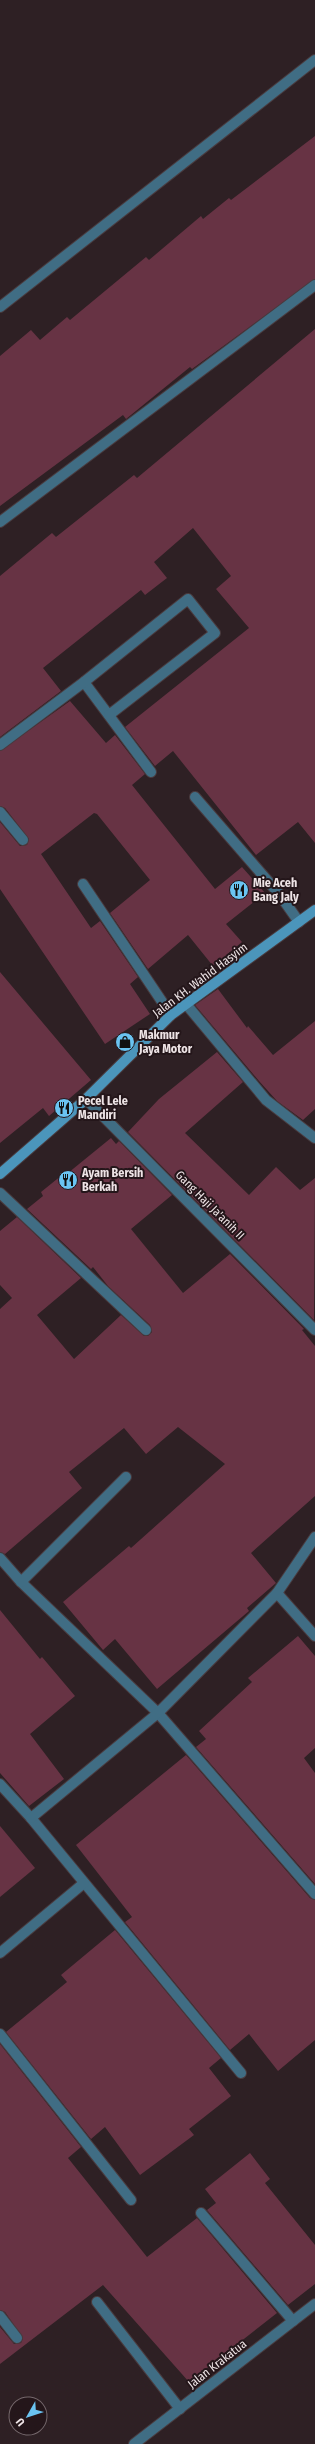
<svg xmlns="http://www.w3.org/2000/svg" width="315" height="2444" font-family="'Fira Sans Condensed',sans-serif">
<rect width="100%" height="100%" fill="#2e2024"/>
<g fill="#673344">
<path d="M 315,136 L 315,279 L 192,369 L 190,367 L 126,419 L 123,415 L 0,506 L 0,356 L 31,330 L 40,340 L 67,317 L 70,320 L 146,257 L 149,260 L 201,216 L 203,219 L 229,198 L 231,200 Z"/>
<path d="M 315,329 L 315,843 L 298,822 L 256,855 L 173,751 L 155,766 L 125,727 L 249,628 L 216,589 L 231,576 L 193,528 L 154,562 L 167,578 L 145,595 L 141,590 L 43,668 L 61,691 L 0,737 L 0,576 L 52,533 L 56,537 L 134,475 L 137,478 Z"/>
<path d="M 70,701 L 106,743 L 115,735 L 145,774 L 132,785 L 215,889 L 242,867 L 265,893 L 226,924 L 242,942 L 213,966 L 188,935 L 148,969 L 110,913 L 150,880 L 97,814 L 94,813 L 41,854 L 91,928 L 100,921 L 138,977 L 130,984 L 150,1014 L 105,1044 L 0,889 L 0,822 L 20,846 L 27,845 L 29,839 L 5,808 L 0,806 L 0,751 Z"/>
<path d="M 0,972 L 91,1080 L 49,1116 L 43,1108 L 0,1143 Z"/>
<path d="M 218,989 L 247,1028 L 248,1026 L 273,1055 L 315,1021 L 315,1109 L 303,1120 L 277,1101 L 259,1081 L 195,1005 Z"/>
<path d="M 217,1052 L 243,1082 L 185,1133 L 249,1195 L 276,1167 L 300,1190 L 315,1178 L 314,1320 L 128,1132 L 159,1099 Z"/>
<path d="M 111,1138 L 116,1144 L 119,1141 L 172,1195 L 131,1229 L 183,1293 L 230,1254 L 304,1329 L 302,1330 L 315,1346 L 315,1496 L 251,1553 L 276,1583 L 247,1608 L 249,1611 L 157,1689 L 115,1639 L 103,1650 L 63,1602 L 129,1546 L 131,1548 L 225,1464 L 178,1427 L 146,1454 L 124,1428 L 69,1472 L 82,1488 L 5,1554 L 0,1552 L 0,1309 L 12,1298 L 0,1285 L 0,1231 L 17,1217 L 81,1278 L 37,1315 L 74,1359 L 121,1315 L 144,1336 L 148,1336 L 152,1332 L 150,1325 L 108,1286 L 93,1267 L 91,1269 L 27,1209 L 43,1196 L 41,1192 L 67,1171 L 68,1173 Z"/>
<path d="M 0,1610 L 40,1659 L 42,1657 L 75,1696 L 30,1734 L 64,1779 L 29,1806 L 0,1773 Z"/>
<path d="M 298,1636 L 315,1656 L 315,1748 L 304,1758 L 315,1773 L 315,1884 L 196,1747 L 206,1739 L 199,1731 L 252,1682 L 248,1678 Z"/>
<path d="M 186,1755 L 310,1898 L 315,1900 L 315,2040 L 278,2071 L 249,2034 L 230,2050 L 125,1922 L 132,1917 L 76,1845 Z"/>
<path d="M 0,1826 L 35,1868 L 0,1897 Z"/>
<path d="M 115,1930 L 221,2058 L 209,2068 L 231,2096 L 189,2129 L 194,2135 L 140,2175 L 105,2127 L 91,2139 L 6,2032 L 67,1982 L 61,1975 Z"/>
<path d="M 0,2044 L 81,2147 L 68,2158 L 147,2257 L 197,2218 L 277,2313 L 189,2382 L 103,2285 L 0,2364 L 0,2327 L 14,2344 L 21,2343 L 23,2338 L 5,2312 L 0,2310 Z"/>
<path d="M 250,2153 L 270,2179 L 265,2183 L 315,2245 L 315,2284 L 288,2305 L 207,2210 L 216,2203 L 205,2189 Z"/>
</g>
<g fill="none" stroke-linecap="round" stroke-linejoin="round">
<g stroke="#493b3f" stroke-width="12">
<g id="street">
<path d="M 0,307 L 315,60"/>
<path d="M 0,522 L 315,285"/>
<path d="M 84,682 L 151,772"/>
<path d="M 0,745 L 84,682 L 188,599 L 215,633 L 109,715"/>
<path d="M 195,797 L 280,895 L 299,922"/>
<path d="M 0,812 L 23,840"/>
<path d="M 83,884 L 171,1015"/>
<path d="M 186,1004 L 266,1100 L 315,1138"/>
<path d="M 86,1099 L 315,1330"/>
<path d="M 0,1193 L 146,1330"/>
<path d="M 0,1558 L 21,1582 L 158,1713 L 315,1894"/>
<path d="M 21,1582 L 126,1477"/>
<path d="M 277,1593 L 315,1636"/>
<path d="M 0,1784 L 31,1818 L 241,2073"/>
<path d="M 31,1818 L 158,1713 L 277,1593 L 315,1537"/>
<path d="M 0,1953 L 84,1883"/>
<path d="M 0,2034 L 131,2200"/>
<path d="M 201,2213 L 293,2321"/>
<path d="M 97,2302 L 180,2409"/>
<path d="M 0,2316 L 17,2338"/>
<path d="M 134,2444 L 315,2304"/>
</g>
</g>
<g stroke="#493b3f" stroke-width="12">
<path id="secondary" d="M 0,1174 L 86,1099 L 171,1015 L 315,910"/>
</g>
<use href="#street" stroke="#406d84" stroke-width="10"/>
<use href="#secondary" stroke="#4b95bb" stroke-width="10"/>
</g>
<defs>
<g id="restaurant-disc" transform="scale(1)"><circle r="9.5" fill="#6ac3f1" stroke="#24161a"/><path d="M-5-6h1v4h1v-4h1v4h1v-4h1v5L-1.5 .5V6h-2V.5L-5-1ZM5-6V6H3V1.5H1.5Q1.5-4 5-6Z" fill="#111"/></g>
<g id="shop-disc" transform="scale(1)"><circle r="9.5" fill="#6ac3f1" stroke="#24161a"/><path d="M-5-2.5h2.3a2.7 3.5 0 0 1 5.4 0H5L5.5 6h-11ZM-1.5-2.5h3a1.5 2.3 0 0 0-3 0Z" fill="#111"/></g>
</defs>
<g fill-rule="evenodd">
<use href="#restaurant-disc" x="239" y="890"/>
<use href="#shop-disc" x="125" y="1042"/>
<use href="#restaurant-disc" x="64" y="1108"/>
<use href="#restaurant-disc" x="68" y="1180"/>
</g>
<g text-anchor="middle" stroke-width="4" stroke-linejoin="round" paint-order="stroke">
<g font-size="12" font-weight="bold" fill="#eee4e6" stroke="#24161a" text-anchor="start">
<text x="253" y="887">Mie Aceh<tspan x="253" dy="14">Bang Jaly</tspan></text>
<text x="139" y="1039">Makmur<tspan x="139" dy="14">Jaya Motor</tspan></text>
<text x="78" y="1105">Pecel Lele<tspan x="78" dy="14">Mandiri</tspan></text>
<text x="82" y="1177">Ayam Bersih<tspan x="82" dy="14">Berkah</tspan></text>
</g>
<g font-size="12" fill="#eee4e6" stroke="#24161a">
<text transform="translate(200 980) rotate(-37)" y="4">Jalan KH. Wahid Hasyim</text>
<text transform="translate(210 1205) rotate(45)" y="4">Gang Haji Ja'anih II</text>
<text transform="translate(217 2364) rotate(-38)" y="4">Jalan Krakatua</text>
</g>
</g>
<g transform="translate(28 2416) rotate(231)"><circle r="19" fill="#24161a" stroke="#75686c"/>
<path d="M0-3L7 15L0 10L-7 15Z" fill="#6ac3f1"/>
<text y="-6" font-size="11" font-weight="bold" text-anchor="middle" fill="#eee4e6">U</text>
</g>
</svg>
